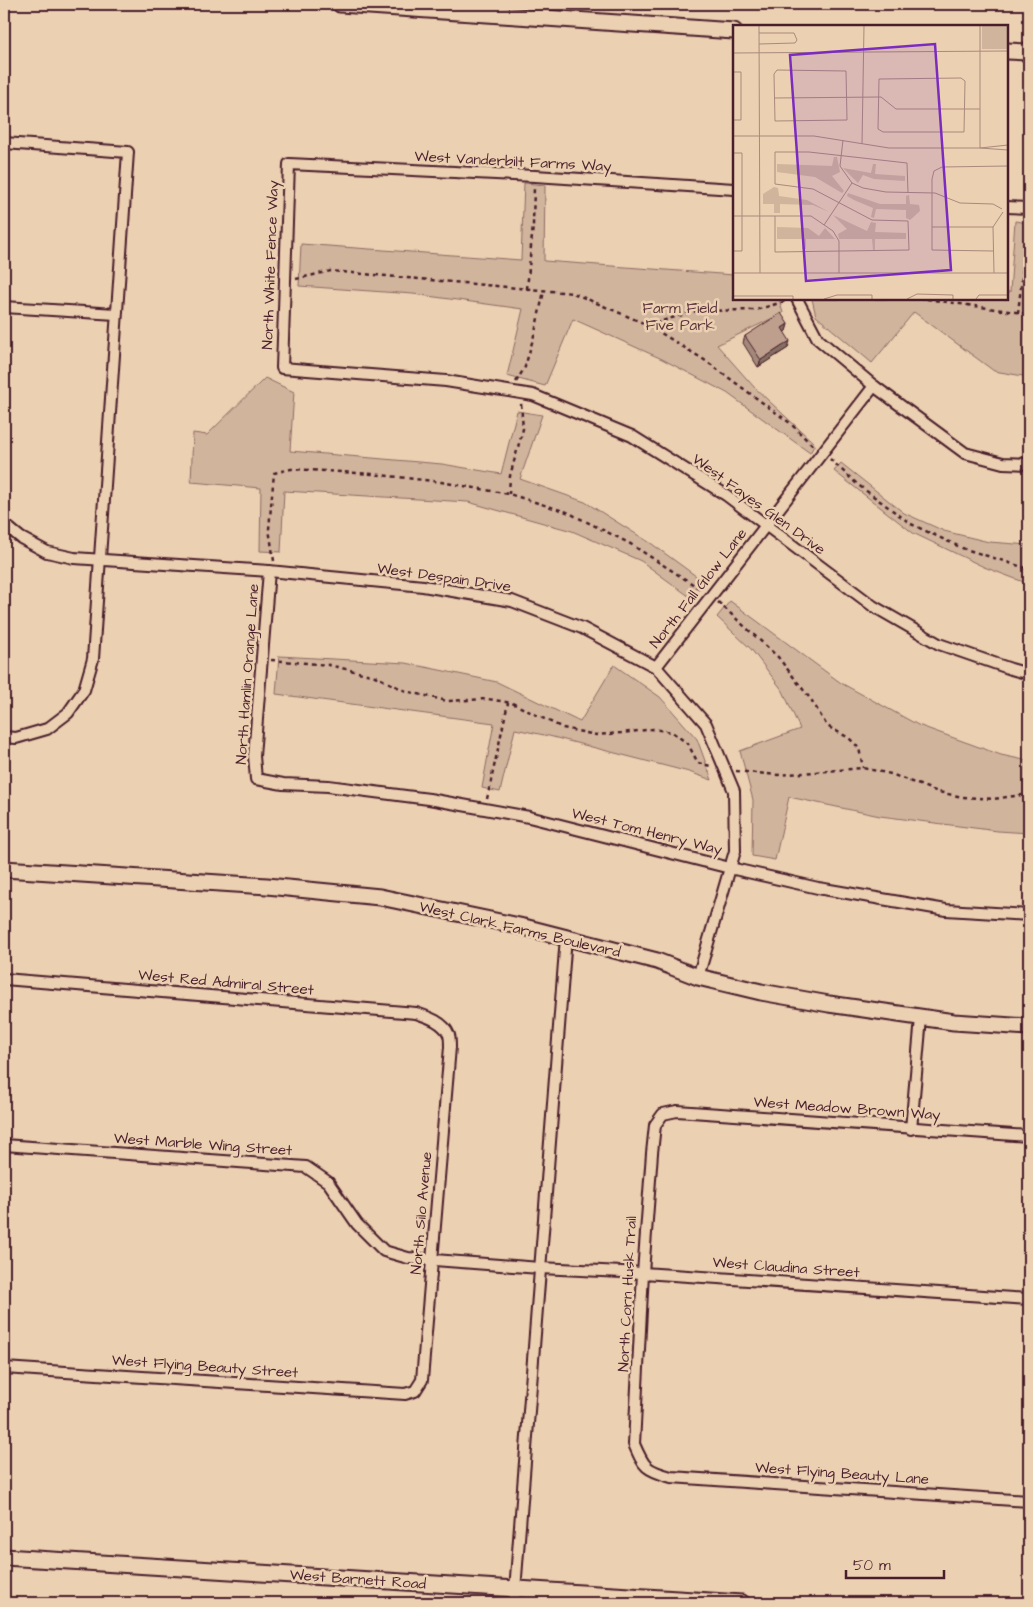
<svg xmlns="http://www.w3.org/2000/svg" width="1033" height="1607" font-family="'Architects Daughter',sans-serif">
<rect width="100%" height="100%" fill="#ebd0b2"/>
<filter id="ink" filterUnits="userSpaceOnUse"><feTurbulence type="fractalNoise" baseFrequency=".02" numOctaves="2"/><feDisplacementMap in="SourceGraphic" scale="10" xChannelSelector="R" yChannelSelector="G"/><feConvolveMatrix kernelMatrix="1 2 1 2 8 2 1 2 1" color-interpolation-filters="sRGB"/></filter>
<g filter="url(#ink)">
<g fill="#d0b49c" stroke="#8d6a64">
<path d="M 524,183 L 545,185 L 544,261 L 734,275 L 734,299 L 779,299 L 783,313 L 717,345 L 754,387 L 815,444 L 810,453 L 727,393 L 662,359 L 573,319 L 545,386 L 507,376 L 523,309 L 413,294 L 299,286 L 301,244 L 521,260 Z"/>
<path d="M 1015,221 L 1029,223 L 1029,377 L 994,371 L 914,312 L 872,363 L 816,316 L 812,299 L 1007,299 L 1007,292 L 1010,292 Z"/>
<path d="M 265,378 L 294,392 L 290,451 L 442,464 L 501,474 L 517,411 L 542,415 L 520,479 L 585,502 L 652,544 L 700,579 L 690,597 L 641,561 L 572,531 L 468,502 L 284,491 L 281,552 L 260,551 L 261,488 L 191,482 L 193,433 L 207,435 Z"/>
<path d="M 841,463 L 904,513 L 944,531 L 989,542 L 1029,545 L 1029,584 L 984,567 L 913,533 L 834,471 Z"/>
<path d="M 730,601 L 841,683 L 918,725 L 1001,755 L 1029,761 L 1029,833 L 998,831 L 880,816 L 789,797 L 775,860 L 752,856 L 753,800 L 740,751 L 800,729 L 783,691 L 751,649 L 717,617 Z"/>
<path d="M 279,656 L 406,663 L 497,682 L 580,722 L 614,665 L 660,697 L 697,739 L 712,780 L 689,772 L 549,736 L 515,729 L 500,792 L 482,788 L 494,723 L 276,694 Z"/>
</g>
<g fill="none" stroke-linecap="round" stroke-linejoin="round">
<g stroke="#4a1f2b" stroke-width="14">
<g id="street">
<path d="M 4,143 L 128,152 L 93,659 L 84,690 L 68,713 L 47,729 L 16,738 L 4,737"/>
<path d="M 734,189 L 535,176 L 289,164 L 282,368 L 446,381 L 533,395 L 632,436 L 726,495 L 873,606 L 939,644 L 1011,669 L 1029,674"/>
<path d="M 1007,207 L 1029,208"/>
<path d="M 797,299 L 818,339 L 874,386 L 965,453 L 1003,463 L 1029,464"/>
<path d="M 4,307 L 116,314"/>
<path d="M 4,524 L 21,538 L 47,552 L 74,558 L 269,571 L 423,586 L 512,601 L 582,628 L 656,667 L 706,724 L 734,791 L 735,851 L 698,977"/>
<path d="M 269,571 L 254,756 L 256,779 L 283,784 L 328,786 L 429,799 L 529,817 L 730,868 L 818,888 L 946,910 L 1029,915"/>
<path d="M 656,667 L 874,386"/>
<path d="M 4,979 L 416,1013 C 428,1017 444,1022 449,1035 C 450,1038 450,1044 450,1047 L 422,1380 L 415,1391 L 405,1394 L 4,1368"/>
<path d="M 911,1129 L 921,1018"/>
<path d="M 1029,1136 L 677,1111 L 663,1114 L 655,1125 L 652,1153 L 643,1273 L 634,1444 C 644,1467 645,1470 671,1477 L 1029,1501"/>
<path d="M 4,1145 L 306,1167 L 328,1182 L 357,1224 L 384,1251 L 408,1258 L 540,1268 L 643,1273 L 1029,1299"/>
<path d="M 514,1603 L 566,937"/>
</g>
</g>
<g stroke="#4a1f2b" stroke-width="19">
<g id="secondary">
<path d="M 340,4 L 734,31"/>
<path d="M 1007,51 L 1029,52"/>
<path d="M 4,869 L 267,886 L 380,897 L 524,927 L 657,961 L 698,977 L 761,992 L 829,1004 L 954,1022 L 1029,1027"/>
<path d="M 4,1557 L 742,1603"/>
</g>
</g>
<g stroke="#4a1f2b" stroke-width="2.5" stroke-dasharray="4 4" stroke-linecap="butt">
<path d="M 296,279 L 331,271 L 573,293 L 648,325 L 696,311 L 756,310 L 786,301"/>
<path d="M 527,289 L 533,225 L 534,186"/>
<path d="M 927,299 L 1029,314"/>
<path d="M 1018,313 L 1025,252 L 1029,243"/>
<path d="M 648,325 L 706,361 L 790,423 L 814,447"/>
<path d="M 516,382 L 525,367 L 535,332 L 544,291"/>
<path d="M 830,459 L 857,484 L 911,524 L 962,548 L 1029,569"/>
<path d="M 509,494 L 510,476 L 523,429 L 521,403"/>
<path d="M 274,561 L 269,529 L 274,473 L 291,469 L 372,474 L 441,482 L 509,494 L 567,512 L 629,543 L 702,590"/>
<path d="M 718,602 L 778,657 L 812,701 L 827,726 L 849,738 L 859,748 L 863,768"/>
<path d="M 271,660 L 329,665 L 375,676 L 406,691 L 447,701 L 488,699 L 512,703 L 563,728 L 596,735 L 621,733 L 653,729 L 672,732 L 688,744 L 698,763 L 711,766"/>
<path d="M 736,771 L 778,775 L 863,768 L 891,774 L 938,792 L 963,797 L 993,799 L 1029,794"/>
<path d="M 487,799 L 508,703"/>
</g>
<use href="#street" stroke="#ebd0b2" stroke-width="10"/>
<use href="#secondary" stroke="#ebd0b2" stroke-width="15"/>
</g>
<path fill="#a38979" stroke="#4a1f2b" d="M 788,324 L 786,331 L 784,332 L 788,348 L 758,367 L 743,343 L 745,336 Z"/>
<g fill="#856f63" stroke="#4a1f2b">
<path d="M 788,324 L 786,331 L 779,335 L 782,328 Z"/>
<path d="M 790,341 L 788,348 L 758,367 L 761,360 Z"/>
</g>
<path fill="#be9f8d" stroke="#4a1f2b" d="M 781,313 L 788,324 L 782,328 L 790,341 L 761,360 L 745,336 Z"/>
</g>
<g text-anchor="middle" stroke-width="5" stroke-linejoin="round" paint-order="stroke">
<g font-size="15" fill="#4a1f2b" stroke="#ebd0b2">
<text transform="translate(513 161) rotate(3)" y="5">West Vanderbilt Farms Way</text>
<text transform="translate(270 265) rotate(-88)" y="5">North White Fence Way</text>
<text transform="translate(759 504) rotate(36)" y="5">West Fayes Glen Drive</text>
<text transform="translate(444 577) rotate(8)" y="5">West Despain Drive</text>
<text transform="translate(698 588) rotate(-52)" y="5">North Fall Glow Lane</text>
<text transform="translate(247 674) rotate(-86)" y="5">North Hamlin Orange Lane</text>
<text transform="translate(647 831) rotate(14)" y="5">West Tom Henry Way</text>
<text transform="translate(520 929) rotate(13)" y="5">West Clark Farms Boulevard</text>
<text transform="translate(226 982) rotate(5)" y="5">West Red Admiral Street</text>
<text transform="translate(847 1108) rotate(4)" y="5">West Meadow Brown Way</text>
<text transform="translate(203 1144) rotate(4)" y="5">West Marble Wing Street</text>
<text transform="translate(421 1213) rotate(-85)" y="5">North Silo Avenue</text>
<text transform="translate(786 1267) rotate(4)" y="5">West Claudina Street</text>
<text transform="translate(627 1294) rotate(-87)" y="5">North Corn Husk Trail</text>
<text transform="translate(205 1366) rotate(4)" y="5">West Flying Beauty Street</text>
<text transform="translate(842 1473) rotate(4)" y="5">West Flying Beauty Lane</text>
<text transform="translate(358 1579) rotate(4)" y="5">West Barnett Road</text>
</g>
<g font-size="15" fill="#5e353c" stroke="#ebd0b2">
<text x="680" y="313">Farm Field<tspan x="680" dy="17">Five Park</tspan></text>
</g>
</g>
<g transform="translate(733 25)">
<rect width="275" height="275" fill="#ebd0b2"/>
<path d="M 249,1 L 275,1 L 275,24 L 249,24 ZM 101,132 L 104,132 L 107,147 L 99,151 L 111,166 L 109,168 L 82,152 L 44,147 L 44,139 L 99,141 ZM 140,139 L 143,139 L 142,149 L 172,151 L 172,156 L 141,154 L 130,150 L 125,158 L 110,143 L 138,148 ZM 41,162 L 45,163 L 46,171 L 74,175 L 96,187 L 80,180 L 47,179 L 47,188 L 41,188 L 41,179 L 30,179 L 30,169 ZM 115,168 L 147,179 L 173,179 L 173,171 L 176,170 L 177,179 L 186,180 L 187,186 L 177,195 L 173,193 L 173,185 L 143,184 L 141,193 L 138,192 L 140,183 L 121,175 L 114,171 ZM 100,190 L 134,206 L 138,197 L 143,198 L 142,207 L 173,208 L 173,214 L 142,214 L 142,225 L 140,225 L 139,214 L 106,214 L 105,209 L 114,204 ZM 44,202 L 75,203 L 86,211 L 92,203 L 102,214 L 73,214 L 73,224 L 69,224 L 70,214 L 44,214 Z" fill="#d0b49c"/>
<path fill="none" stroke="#ab897c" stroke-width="1" d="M 26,19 L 62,18 L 64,15 L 61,8 L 26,8M 0,28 L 275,26M 44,45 L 113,46 L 114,95 L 42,96 L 41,49 ZM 0,47 L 8,47 L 8,95 L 0,95M 228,53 L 232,56 L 231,107 L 150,107 L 145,104 L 146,54 ZM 41,73 L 148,72 L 163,84 L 247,84M 0,111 L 81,111 L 156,123 L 247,123 L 247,1M 110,115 L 107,141 L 119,158 L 130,163 L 153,167 L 202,168 L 227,178 L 260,179 L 269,184M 129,119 L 131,1M 247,123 L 275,120M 247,123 L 275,125M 0,128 L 9,128 L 9,226 L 0,226M 0,191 L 78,191 L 100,206 L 106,216 L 106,248M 42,191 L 42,227 L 176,225 L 175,196 L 139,195 L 80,164 L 42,159 L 42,127 L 76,127 L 174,138 L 175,168M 91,200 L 119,158M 199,202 L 260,202M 260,226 L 199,225 L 199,154 L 201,146 L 209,142 L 275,141M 0,248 L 27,248 L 26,1M 27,248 L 275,248M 261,248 L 260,202 L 270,187M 0,271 L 60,271 L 60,274M 91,274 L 104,270 L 139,270 L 139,274M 174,274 L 184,269 L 220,270 L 220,274M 243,274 L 246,270 L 275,270"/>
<path fill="#7b2cbf" fill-opacity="0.15" stroke="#7b2cbf" stroke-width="2.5" d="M 202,19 L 218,245 L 73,256 L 57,30 Z"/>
<rect width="275" height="275" fill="none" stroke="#4a1f2b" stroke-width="2.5"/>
</g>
<rect width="1033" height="1607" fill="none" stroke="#ebd0b2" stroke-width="20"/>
<rect x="10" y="10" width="1013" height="1587" fill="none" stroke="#4a1f2b" stroke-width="2" filter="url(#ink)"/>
<path d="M846 1570v8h98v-8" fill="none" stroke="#4a1f2b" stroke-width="2.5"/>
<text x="853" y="1570" font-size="15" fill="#4a1f2b" stroke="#ebd0b2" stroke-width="4" paint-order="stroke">50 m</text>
</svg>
